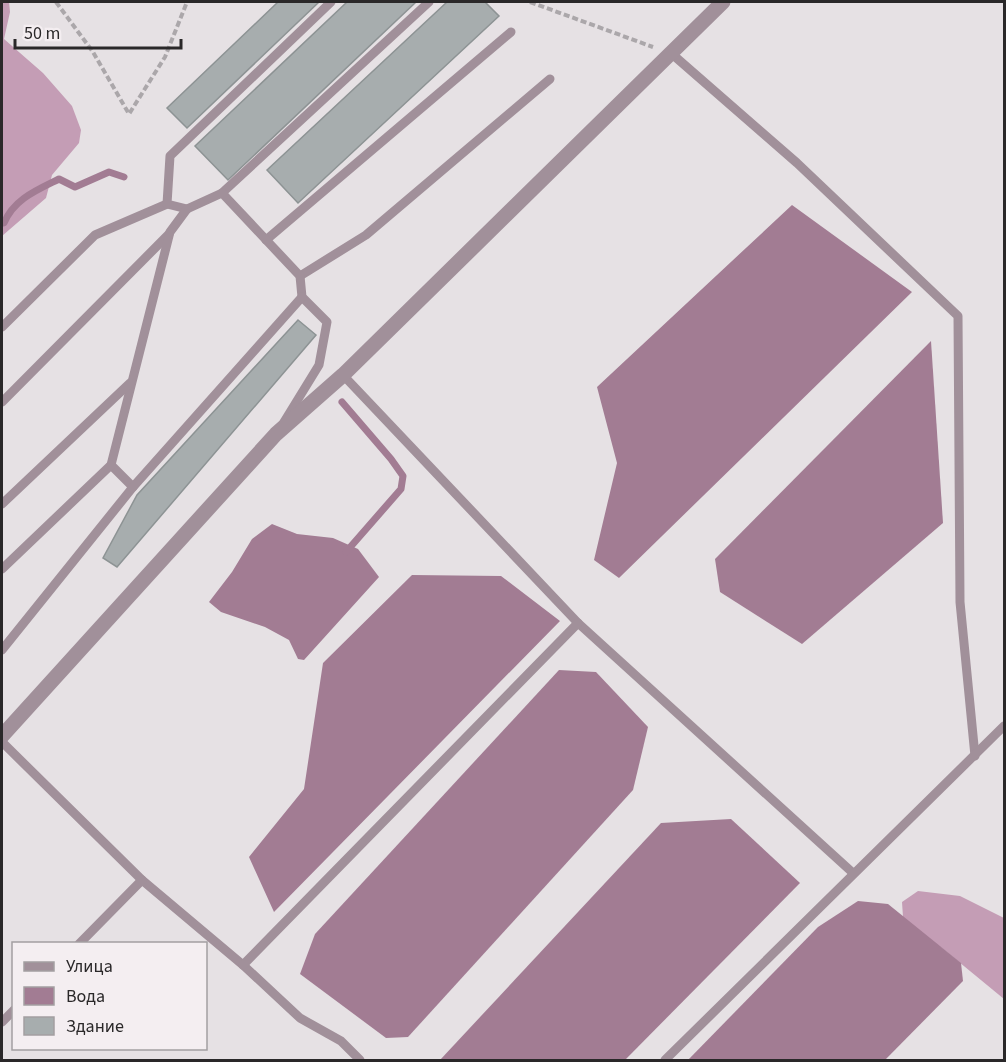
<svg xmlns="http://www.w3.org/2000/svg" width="1006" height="1062" font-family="'Source Sans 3',sans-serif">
<rect width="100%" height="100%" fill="#e6e1e4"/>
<g fill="#c49db5">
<path d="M 2,2 L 9,2 L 10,12 L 4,39 L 43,73 L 72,106 L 81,130 L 79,143 L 52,175 L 46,198 L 2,236 Z"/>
<path d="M 918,891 L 960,896 L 1004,918 L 1004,999 L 942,948 L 904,932 L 902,902 Z"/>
</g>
<g fill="#a27c93">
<path d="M 792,205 L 912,292 L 619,578 L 594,560 L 617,463 L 597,387 Z"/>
<path d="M 931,341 L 943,523 L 802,644 L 720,592 L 715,559 Z"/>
<path d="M 272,524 L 297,534 L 333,538 L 358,549 L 379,577 L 304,660 L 298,659 L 289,640 L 265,627 L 221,612 L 209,602 L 232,572 L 252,539 Z"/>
<path d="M 412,575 L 501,576 L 560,621 L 274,912 L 249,857 L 304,789 L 323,663 Z"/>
<path d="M 559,670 L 596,672 L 648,727 L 633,790 L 408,1037 L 386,1038 L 300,974 L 315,934 Z"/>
<path d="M 731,819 L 800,883 L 625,1060 L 440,1060 L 661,823 Z"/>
<path d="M 858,901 L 888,904 L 961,963 L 963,981 L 885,1060 L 688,1060 L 818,927 Z"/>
</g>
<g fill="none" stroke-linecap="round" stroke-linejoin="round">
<g stroke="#a27c93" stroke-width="7">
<path d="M 2,223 L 4,223 C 14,199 37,190 59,179 L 75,187 L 109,172 L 124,177"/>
<path d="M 342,402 L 391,459 L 403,476 L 401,489 L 346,552"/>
</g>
</g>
<g fill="#a7adae" stroke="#8d9394" stroke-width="1.5">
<path d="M 278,2 L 319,2 L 187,128 L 167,108 Z"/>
<path d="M 347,2 L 416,2 L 228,180 L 195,146 Z"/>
<path d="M 447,2 L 485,2 L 499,16 L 298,203 L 267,170 Z"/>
<path d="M 298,320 L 316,335 L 117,567 L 103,558 L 137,495 Z"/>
</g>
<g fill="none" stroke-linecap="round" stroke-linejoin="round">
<g stroke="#aba7aa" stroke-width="4" stroke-dasharray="6 3" stroke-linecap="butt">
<path d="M 56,2 L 93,52 L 129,114 L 165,57 L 187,2"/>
<path d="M 530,2 L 653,47"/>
</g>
<g stroke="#a1909a" stroke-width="9">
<path d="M 672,54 L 797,163 L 958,316 L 960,602 L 975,756"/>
<path d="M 222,193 L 429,2"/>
<path d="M 266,240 L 511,32"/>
<path d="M 300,276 L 366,235 L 550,79"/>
<path d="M 2,327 L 95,235 L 167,204"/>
<path d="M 343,375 L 578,623 L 853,873"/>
<path d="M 2,402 L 169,234"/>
<path d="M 284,422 L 319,365 L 327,322 L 302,297 L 300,276 L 222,193 L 187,209 L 167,204 L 170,156 L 331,2"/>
<path d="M 133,487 L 111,465 L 170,232 L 187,209"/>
<path d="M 2,504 L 130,383"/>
<path d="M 2,569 L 111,465"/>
<path d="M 2,650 L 133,487 L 302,297"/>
<path d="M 2,742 L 142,880 L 243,965 L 300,1018 L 341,1041 L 360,1060"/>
<path d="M 79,944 L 142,880"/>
<path d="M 243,965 L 578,623"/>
<path d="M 2,1022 L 14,1010"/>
<path d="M 665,1060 L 1004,726"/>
</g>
<path stroke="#a1909a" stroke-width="15" d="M 2,736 L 276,434 L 343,375 L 723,2"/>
</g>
<rect width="1006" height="1062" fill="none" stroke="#2a2829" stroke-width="6"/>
<rect x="12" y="942" width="195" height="108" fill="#f4eef1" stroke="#a39fa1" stroke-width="1.5"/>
<rect x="24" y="962" width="30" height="9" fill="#a1909a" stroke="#a39fa1" stroke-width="1.5"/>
<text x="66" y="972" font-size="18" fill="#2a2829">Улица</text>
<rect x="24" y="987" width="30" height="18" fill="#a27c93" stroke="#a39fa1" stroke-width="1.5"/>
<text x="66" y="1002" font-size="18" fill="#2a2829">Вода</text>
<rect x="24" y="1017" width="30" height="18" fill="#a7adae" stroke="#a39fa1" stroke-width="1.5"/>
<text x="66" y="1032" font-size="18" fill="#2a2829">Здание</text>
<path d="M15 39v9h166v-9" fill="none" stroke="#2a2829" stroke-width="3"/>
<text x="24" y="39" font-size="18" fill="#2a2829" stroke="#f4eef1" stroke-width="4.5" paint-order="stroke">50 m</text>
</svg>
